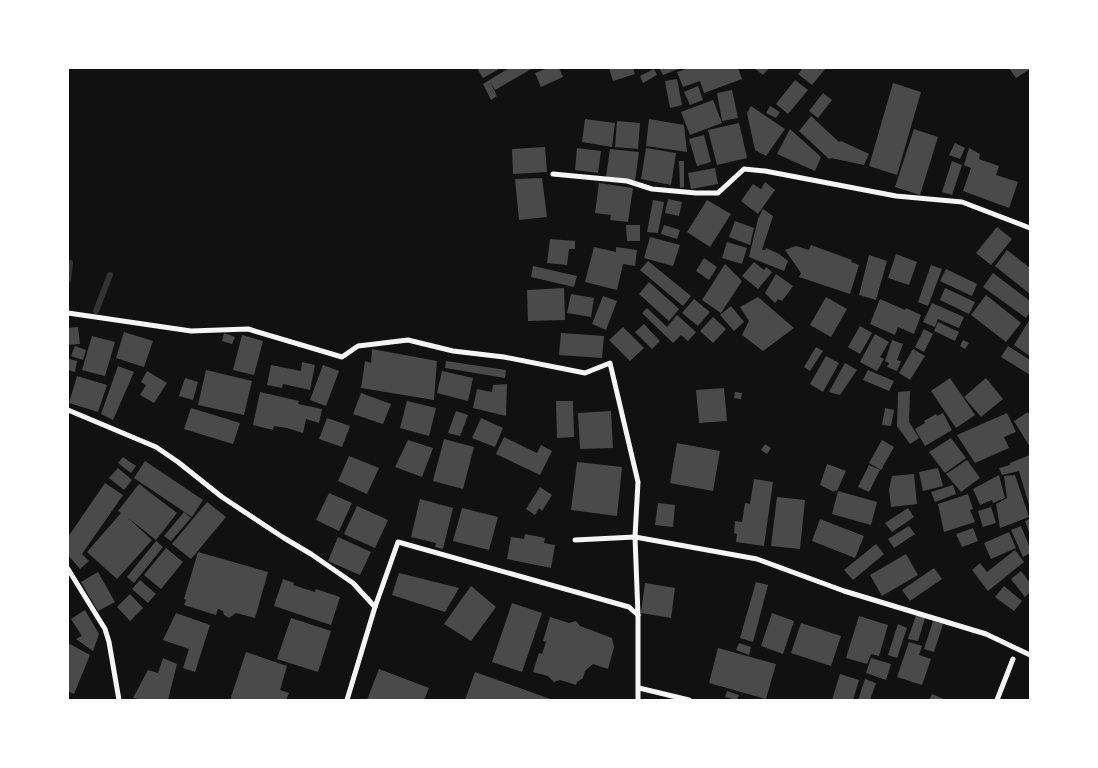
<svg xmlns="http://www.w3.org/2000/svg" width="1098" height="768" font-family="'Nunito Sans',sans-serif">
<rect width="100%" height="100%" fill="#111"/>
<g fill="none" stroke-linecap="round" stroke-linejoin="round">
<g stroke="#333" stroke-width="6">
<path d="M 68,280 L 70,263"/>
<path d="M 96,311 L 110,275"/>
</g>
</g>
<g fill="#4a4a4a">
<path d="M 477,68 L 501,68 L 483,78 Z"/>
<path d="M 509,68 L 533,68 L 495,90 L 490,82 L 497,96 L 491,100 L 483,84 Z"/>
<path d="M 548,68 L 559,68 L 563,77 L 541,87 L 535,73 Z"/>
<path d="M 609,68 L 633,68 L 635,74 L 613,81 Z"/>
<path d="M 659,68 L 681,68 L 663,75 Z"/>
<path d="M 689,68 L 738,68 L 742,79 L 704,93 L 700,81 L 683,87 L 677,72 Z"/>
<path d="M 754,68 L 769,68 L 763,75 Z"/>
<path d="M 803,68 L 826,68 L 812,85 L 798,74 Z"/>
<path d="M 1009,68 L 1030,68 L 1030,69 L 1016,78 Z"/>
<path d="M 654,69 L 657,75 L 643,83 L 640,76 Z"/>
<path d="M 677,79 L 682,105 L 670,108 L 665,81 Z"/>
<path d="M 795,80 L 808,90 L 788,114 L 776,104 Z"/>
<path d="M 893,83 L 921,92 L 897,175 L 869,166 Z"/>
<path d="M 698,86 L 703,100 L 690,105 L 684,92 Z"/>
<path d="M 732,90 L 738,118 L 722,121 L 717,93 Z"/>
<path d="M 823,93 L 832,100 L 818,118 L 809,111 Z"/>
<path d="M 713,100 L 722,123 L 690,135 L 681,112 Z"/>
<path d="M 751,106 L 785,129 L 766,156 L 755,150 L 747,113 Z"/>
<path d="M 770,106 L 780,112 L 776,118 L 766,113 Z"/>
<path d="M 811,116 L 839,142 L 841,141 L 869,154 L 864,165 L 831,158 L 829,159 L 799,131 Z"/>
<path d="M 585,119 L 615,123 L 612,147 L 582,142 Z"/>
<path d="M 649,119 L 684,125 L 687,152 L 646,146 Z"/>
<path d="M 617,121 L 640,123 L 638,149 L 615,147 Z"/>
<path d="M 739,123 L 747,158 L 717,165 L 708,130 Z"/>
<path d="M 790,129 L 821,157 L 815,171 L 777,154 Z"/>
<path d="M 914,129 L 938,137 L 920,195 L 895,187 Z"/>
<path d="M 704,135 L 711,162 L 697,166 L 689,139 Z"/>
<path d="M 955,143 L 965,148 L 960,159 L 949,155 Z"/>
<path d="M 545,147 L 547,172 L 513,174 L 512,149 Z"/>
<path d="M 577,148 L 601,151 L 598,173 L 575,170 Z"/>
<path d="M 646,148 L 676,153 L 671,185 L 641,179 Z"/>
<path d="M 969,148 L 980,154 L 979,159 L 999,166 L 996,175 L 1018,182 L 1009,208 L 963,191 L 971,168 L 964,165 Z"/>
<path d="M 610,149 L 639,152 L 635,181 L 606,177 Z"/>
<path d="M 679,161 L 684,161 L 684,187 L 680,188 Z"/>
<path d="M 952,161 L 962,165 L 952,195 L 942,192 Z"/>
<path d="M 715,168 L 718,184 L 691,189 L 688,173 Z"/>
<path d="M 542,178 L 547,217 L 519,220 L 515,179 Z"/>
<path d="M 765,182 L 775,190 L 758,214 L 741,201 L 753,184 L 761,189 Z"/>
<path d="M 599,183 L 633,188 L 628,222 L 610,220 L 611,215 L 595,213 Z"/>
<path d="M 668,199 L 682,202 L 679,216 L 665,213 Z"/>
<path d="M 653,200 L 664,202 L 658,233 L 647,232 Z"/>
<path d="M 707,200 L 731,214 L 710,247 L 687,232 Z"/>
<path d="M 763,209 L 773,216 L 762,250 L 765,250 L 766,248 L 779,254 L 788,261 L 784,271 L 749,257 L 758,219 Z"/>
<path d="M 735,221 L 754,228 L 750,245 L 729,237 Z"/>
<path d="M 626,225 L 640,225 L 640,241 L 627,241 Z"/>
<path d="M 664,225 L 680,230 L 677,239 L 661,234 Z"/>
<path d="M 997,227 L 1012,239 L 991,265 L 976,253 Z"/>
<path d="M 650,237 L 680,245 L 673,266 L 644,258 Z"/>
<path d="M 550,239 L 575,241 L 575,249 L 569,249 L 567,265 L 547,263 Z"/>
<path d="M 727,242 L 747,248 L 742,264 L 722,258 Z"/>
<path d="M 811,245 L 852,260 L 851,262 L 859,265 L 850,294 L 799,277 L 801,273 L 785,250 L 796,246 L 809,250 Z"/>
<path d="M 594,247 L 616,252 L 616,247 L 637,250 L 635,266 L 623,264 L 617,290 L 585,282 Z"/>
<path d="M 1007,250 L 1030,268 L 1030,294 L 995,266 Z"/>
<path d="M 896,254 L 917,262 L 909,285 L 888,278 Z"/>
<path d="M 869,255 L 887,261 L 876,300 L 859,295 Z"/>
<path d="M 704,258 L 717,267 L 709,280 L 696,271 Z"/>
<path d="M 648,261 L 691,296 L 683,306 L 640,270 Z"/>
<path d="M 754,262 L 764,270 L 766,267 L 772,272 L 758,289 L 742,276 Z"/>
<path d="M 725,264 L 742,281 L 721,313 L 702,300 Z"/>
<path d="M 931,265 L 942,269 L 928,306 L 918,302 Z"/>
<path d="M 533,266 L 577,276 L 574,287 L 531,277 Z"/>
<path d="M 946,269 L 977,284 L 972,296 L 940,281 Z"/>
<path d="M 993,273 L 1030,301 L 1030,312 L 1026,318 L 983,287 Z"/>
<path d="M 776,274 L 793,286 L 782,301 L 778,299 L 775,303 L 765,293 Z"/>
<path d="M 649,282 L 679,309 L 669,321 L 639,294 Z"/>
<path d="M 564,288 L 565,320 L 528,321 L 527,290 Z"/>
<path d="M 945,288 L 975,302 L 969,314 L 940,300 Z"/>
<path d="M 571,294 L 594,298 L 591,317 L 567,313 Z"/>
<path d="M 986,295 L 1021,323 L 1006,342 L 971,315 Z"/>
<path d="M 603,296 L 617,301 L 606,330 L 592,324 Z"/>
<path d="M 758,297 L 794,328 L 763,351 L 742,335 L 749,321 L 740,307 Z"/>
<path d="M 826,297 L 847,309 L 831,337 L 810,325 Z"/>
<path d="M 694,299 L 710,312 L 698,326 L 682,313 Z"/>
<path d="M 880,299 L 905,310 L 906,308 L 921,315 L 914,334 L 898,327 L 895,335 L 870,324 Z"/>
<path d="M 932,303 L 964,317 L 959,328 L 938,319 L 935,327 L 923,322 Z"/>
<path d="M 731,306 L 744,322 L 734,331 L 720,315 Z"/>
<path d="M 647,308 L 667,327 L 677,315 L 696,332 L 688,341 L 681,335 L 673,343 L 642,313 Z"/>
<path d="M 713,317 L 726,329 L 713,343 L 700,331 Z"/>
<path d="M 1030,319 L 1030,356 L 1014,345 Z"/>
<path d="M 938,322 L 959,332 L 955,341 L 934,331 Z"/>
<path d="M 644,324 L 660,341 L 652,349 L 635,332 Z"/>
<path d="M 860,326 L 872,333 L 860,354 L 848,347 Z"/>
<path d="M 78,327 L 80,344 L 68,345 L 68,328 Z"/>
<path d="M 623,327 L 644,348 L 630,361 L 609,340 Z"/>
<path d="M 924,329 L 933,334 L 924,352 L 915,347 Z"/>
<path d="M 124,332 L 153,341 L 144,367 L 116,358 Z"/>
<path d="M 224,333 L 235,337 L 232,344 L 222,341 Z"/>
<path d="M 561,333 L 604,336 L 602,358 L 559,355 Z"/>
<path d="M 875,334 L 889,342 L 880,357 L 884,359 L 877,371 L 860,362 Z"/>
<path d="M 242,335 L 263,341 L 254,375 L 233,370 Z"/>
<path d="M 92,336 L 115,342 L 105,376 L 82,370 Z"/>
<path d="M 892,340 L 903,344 L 897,360 L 901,361 L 897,371 L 887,367 L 889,363 L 885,361 Z"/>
<path d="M 963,340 L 969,343 L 965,349 L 960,346 Z"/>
<path d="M 75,346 L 86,350 L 83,360 L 71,356 Z"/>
<path d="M 1008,346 L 1030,360 L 1030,375 L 1001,357 Z"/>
<path d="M 816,347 L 823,351 L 810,371 L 804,367 Z"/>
<path d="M 372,349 L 437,361 L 434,400 L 361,388 L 365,361 L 371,363 Z"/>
<path d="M 913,349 L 925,356 L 910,380 L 899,373 Z"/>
<path d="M 826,356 L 839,363 L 823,392 L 810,384 Z"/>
<path d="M 69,359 L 77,361 L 75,372 L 68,370 Z"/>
<path d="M 446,361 L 506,370 L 505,378 L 445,368 Z"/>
<path d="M 302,362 L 315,365 L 310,390 L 283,384 L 282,388 L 267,385 L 271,365 L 301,371 Z"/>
<path d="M 845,363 L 857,370 L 840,395 L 829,392 Z"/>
<path d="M 323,365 L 339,371 L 326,406 L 310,400 Z"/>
<path d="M 118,366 L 134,372 L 113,420 L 101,414 Z"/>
<path d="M 206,370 L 252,381 L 244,415 L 198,405 Z"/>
<path d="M 868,370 L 894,381 L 889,391 L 863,380 Z"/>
<path d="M 147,371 L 167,383 L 154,403 L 140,395 L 146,385 L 141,382 Z"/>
<path d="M 442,371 L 473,378 L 468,401 L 437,393 Z"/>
<path d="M 77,376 L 107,385 L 98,412 L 69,403 Z"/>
<path d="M 185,378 L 198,382 L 193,400 L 179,396 Z"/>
<path d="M 950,378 L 975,415 L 956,428 L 931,391 Z"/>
<path d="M 986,378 L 1003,399 L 981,417 L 964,397 Z"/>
<path d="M 507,384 L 506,416 L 473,408 L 477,389 L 492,392 L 493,385 Z"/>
<path d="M 724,388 L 727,421 L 699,423 L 696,390 Z"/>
<path d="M 910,391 L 909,422 L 919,438 L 910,444 L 897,426 L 898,392 Z"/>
<path d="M 260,392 L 299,401 L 298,404 L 322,409 L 319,423 L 306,419 L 303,433 L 287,428 L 274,426 L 273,430 L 253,425 Z"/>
<path d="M 735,392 L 742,393 L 741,399 L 734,398 Z"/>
<path d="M 361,393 L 391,404 L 383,424 L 353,414 Z"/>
<path d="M 407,401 L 436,408 L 429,436 L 400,428 Z"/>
<path d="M 556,401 L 573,401 L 574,437 L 557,438 Z"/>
<path d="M 191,408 L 240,423 L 233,444 L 184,429 Z"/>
<path d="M 885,408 L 894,410 L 891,426 L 882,425 Z"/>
<path d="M 456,411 L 468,415 L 460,436 L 448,433 Z"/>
<path d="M 611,411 L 613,448 L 580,449 L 578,413 Z"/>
<path d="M 1028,412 L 1030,416 L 1030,447 L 1014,421 Z"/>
<path d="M 943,413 L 952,430 L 925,446 L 915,429 L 925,423 L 924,421 L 936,414 L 937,416 Z"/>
<path d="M 1007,413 L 1016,432 L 1004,437 L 1009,448 L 975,463 L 957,435 Z"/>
<path d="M 327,418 L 350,426 L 342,447 L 319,439 Z"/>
<path d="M 481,418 L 503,428 L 495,447 L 472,438 Z"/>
<path d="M 504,437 L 537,453 L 541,445 L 552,451 L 540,475 L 496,454 Z"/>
<path d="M 951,438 L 966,458 L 945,473 L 929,452 Z"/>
<path d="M 444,439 L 474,447 L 463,489 L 433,481 Z"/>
<path d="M 408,440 L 433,448 L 422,477 L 395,467 Z"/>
<path d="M 882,440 L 894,447 L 881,470 L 869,463 Z"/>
<path d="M 677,443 L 720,451 L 713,491 L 670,483 Z"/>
<path d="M 765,444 L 771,448 L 767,454 L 761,450 Z"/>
<path d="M 1030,455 L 1030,508 L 1019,471 L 1002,475 L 999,468 L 1010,465 L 1010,463 Z"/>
<path d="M 349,456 L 379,468 L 367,494 L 338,481 Z"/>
<path d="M 123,457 L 136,466 L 131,473 L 118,463 Z"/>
<path d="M 967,460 L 980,478 L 961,492 L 946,474 Z"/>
<path d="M 145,461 L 203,500 L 192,517 L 134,478 Z"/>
<path d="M 577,462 L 622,467 L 617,516 L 571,510 Z"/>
<path d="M 827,464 L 846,471 L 837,491 L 835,490 L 834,492 L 820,485 Z"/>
<path d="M 869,465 L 880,470 L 869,492 L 858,487 Z"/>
<path d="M 118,468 L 132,480 L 124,490 L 109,478 Z"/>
<path d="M 938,468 L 943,486 L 923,491 L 919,472 Z"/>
<path d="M 914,474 L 917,504 L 891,507 L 889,490 L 892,476 Z"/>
<path d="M 999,475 L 1005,498 L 993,503 L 992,500 L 980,505 L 973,489 Z"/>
<path d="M 1015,475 L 1029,517 L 1000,528 L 996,504 L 1007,498 L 1004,476 Z"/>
<path d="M 754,479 L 773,482 L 764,546 L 736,542 L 737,534 L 734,533 L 735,521 L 742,522 L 745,503 L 750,504 Z"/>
<path d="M 105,483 L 123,495 L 82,554 L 89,561 L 80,569 L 68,555 L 68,537 Z"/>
<path d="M 139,484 L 177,513 L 156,540 L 127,517 L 152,540 L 117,579 L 87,552 L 121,513 L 118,511 Z"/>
<path d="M 953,485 L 956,494 L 935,502 L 931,492 Z"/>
<path d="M 540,487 L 552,495 L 542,511 L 539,508 L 535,515 L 526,509 Z"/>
<path d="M 838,491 L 877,502 L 871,525 L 832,514 Z"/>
<path d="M 329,493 L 352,503 L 339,531 L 316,520 Z"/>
<path d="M 968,494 L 973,509 L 970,510 L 975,522 L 944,532 L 938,504 Z"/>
<path d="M 777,497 L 805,500 L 800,549 L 771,546 Z"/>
<path d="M 420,499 L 453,508 L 443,549 L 435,547 L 436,543 L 411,537 Z"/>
<path d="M 207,502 L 226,517 L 191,559 L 172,544 Z"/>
<path d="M 658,503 L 675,505 L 673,527 L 655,525 Z"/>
<path d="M 357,506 L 388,520 L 375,548 L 344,534 Z"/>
<path d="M 991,507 L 996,523 L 983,527 L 978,511 Z"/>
<path d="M 462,508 L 498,517 L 489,550 L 453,541 Z"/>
<path d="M 908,508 L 914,517 L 892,532 L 885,523 Z"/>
<path d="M 184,512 L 191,518 L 171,541 L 164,536 Z"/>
<path d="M 820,519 L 864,536 L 855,558 L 812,541 Z"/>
<path d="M 1030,519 L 1030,535 L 1025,521 Z"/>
<path d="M 909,526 L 915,534 L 894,548 L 888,539 Z"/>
<path d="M 1021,526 L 1030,548 L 1030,553 L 1023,557 L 1011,530 Z"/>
<path d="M 973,528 L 978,541 L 962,547 L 956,534 Z"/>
<path d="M 1009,532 L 1016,548 L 991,559 L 984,543 Z"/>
<path d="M 525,534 L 545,538 L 544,543 L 555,545 L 551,568 L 507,559 L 511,537 L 524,539 Z"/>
<path d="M 338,537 L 371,552 L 360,575 L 328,561 Z"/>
<path d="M 156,541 L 163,547 L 134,583 L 127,577 Z"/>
<path d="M 876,544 L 884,554 L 853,580 L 844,570 Z"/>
<path d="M 166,548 L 183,562 L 161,589 L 144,575 Z"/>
<path d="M 1015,550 L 1024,562 L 988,591 L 972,570 L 980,563 L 987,572 Z"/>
<path d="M 198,552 L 268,572 L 255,618 L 236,613 L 229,618 L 224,615 L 223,611 L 218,609 L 216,615 L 184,605 L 186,600 L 184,599 Z"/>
<path d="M 906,554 L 918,575 L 882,596 L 870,575 Z"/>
<path d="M 934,568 L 942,579 L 910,601 L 902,590 Z"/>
<path d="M 1021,571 L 1030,583 L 1030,592 L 1025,597 L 1011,579 Z"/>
<path d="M 98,572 L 115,602 L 98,611 L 81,582 Z"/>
<path d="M 399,573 L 459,588 L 445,612 L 392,595 Z"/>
<path d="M 283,579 L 294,583 L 293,585 L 315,592 L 316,589 L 340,597 L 331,625 L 274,606 Z"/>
<path d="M 140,580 L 156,594 L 148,603 L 132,589 Z"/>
<path d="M 756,582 L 768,585 L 753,642 L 740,638 Z"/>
<path d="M 645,583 L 675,588 L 671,618 L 641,613 Z"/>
<path d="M 471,586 L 496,607 L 471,641 L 444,624 Z"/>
<path d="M 1004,586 L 1022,601 L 1014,611 L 995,597 Z"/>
<path d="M 130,594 L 143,608 L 130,621 L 117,607 Z"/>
<path d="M 512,603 L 542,613 L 522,672 L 492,662 Z"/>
<path d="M 85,610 L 99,634 L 93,651 L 76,639 L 82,636 L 71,619 Z"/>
<path d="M 176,613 L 210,625 L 195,672 L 183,668 L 189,649 L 163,640 Z"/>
<path d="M 772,613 L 794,621 L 783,654 L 761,646 Z"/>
<path d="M 916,615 L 925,618 L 918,641 L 908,639 Z"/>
<path d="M 859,616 L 888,625 L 879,656 L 871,654 L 867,664 L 846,658 Z"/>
<path d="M 550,617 L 569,623 L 576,621 L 580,626 L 612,638 L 614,647 L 608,669 L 593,664 L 585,671 L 583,678 L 577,682 L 576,685 L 560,680 L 554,682 L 548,676 L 533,672 L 539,653 L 542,654 L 546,642 L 543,641 Z"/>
<path d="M 291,618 L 331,631 L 318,672 L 277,659 Z"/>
<path d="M 933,621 L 943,624 L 934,652 L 924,649 Z"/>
<path d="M 801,623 L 841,636 L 831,666 L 791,653 Z"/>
<path d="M 898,624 L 907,628 L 897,658 L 888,655 Z"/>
<path d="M 909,642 L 922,646 L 919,655 L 931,659 L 922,685 L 897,677 Z"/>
<path d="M 68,643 L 90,655 L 74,694 L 68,691 Z"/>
<path d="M 739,643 L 751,647 L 749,655 L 736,650 Z"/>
<path d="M 718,648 L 776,664 L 766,699 L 709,683 Z"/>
<path d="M 246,652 L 287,666 L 280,690 L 289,693 L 286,700 L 230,700 Z"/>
<path d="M 163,658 L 177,664 L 168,700 L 146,700 L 133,698 L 148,670 L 158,673 Z"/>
<path d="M 871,658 L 891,664 L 886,680 L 866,673 Z"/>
<path d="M 379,669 L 429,688 L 424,700 L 367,700 Z"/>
<path d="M 475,672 L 553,700 L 465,700 Z"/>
<path d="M 840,674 L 859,680 L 853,700 L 832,700 Z"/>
<path d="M 865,679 L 876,683 L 870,700 L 858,700 Z"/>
<path d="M 727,691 L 739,695 L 737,700 L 725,697 Z"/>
<path d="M 932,694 L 946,700 L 929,700 Z"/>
</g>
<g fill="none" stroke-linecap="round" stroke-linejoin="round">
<g stroke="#f5f5f5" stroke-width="5">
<path d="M 553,174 L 627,181 L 652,189 L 696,193 L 718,193 L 744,169 L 765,171 L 896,196 L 962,202 L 1030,228"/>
<path d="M 68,313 L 191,331 L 248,329 L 342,357 L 358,346 L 408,340 L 453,351 L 504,357 L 585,373 L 610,363 L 638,482 L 635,537 L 638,615 L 638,700"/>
<path d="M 68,410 L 156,447 L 178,462 L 222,497 L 284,538 L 311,554 L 353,583 L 375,607"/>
<path d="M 575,540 L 635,537 L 757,559 L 844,591 L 986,634 L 1030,655"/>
<path d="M 68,569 L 105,629 L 109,642 L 119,700"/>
<path d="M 639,688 L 689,700"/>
<path d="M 347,700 L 375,607 L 398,542 L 629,607 L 638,615"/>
<path d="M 997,700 L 1013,659"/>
</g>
</g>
<rect width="1098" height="768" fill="none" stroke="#ffffff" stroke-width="138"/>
</svg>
